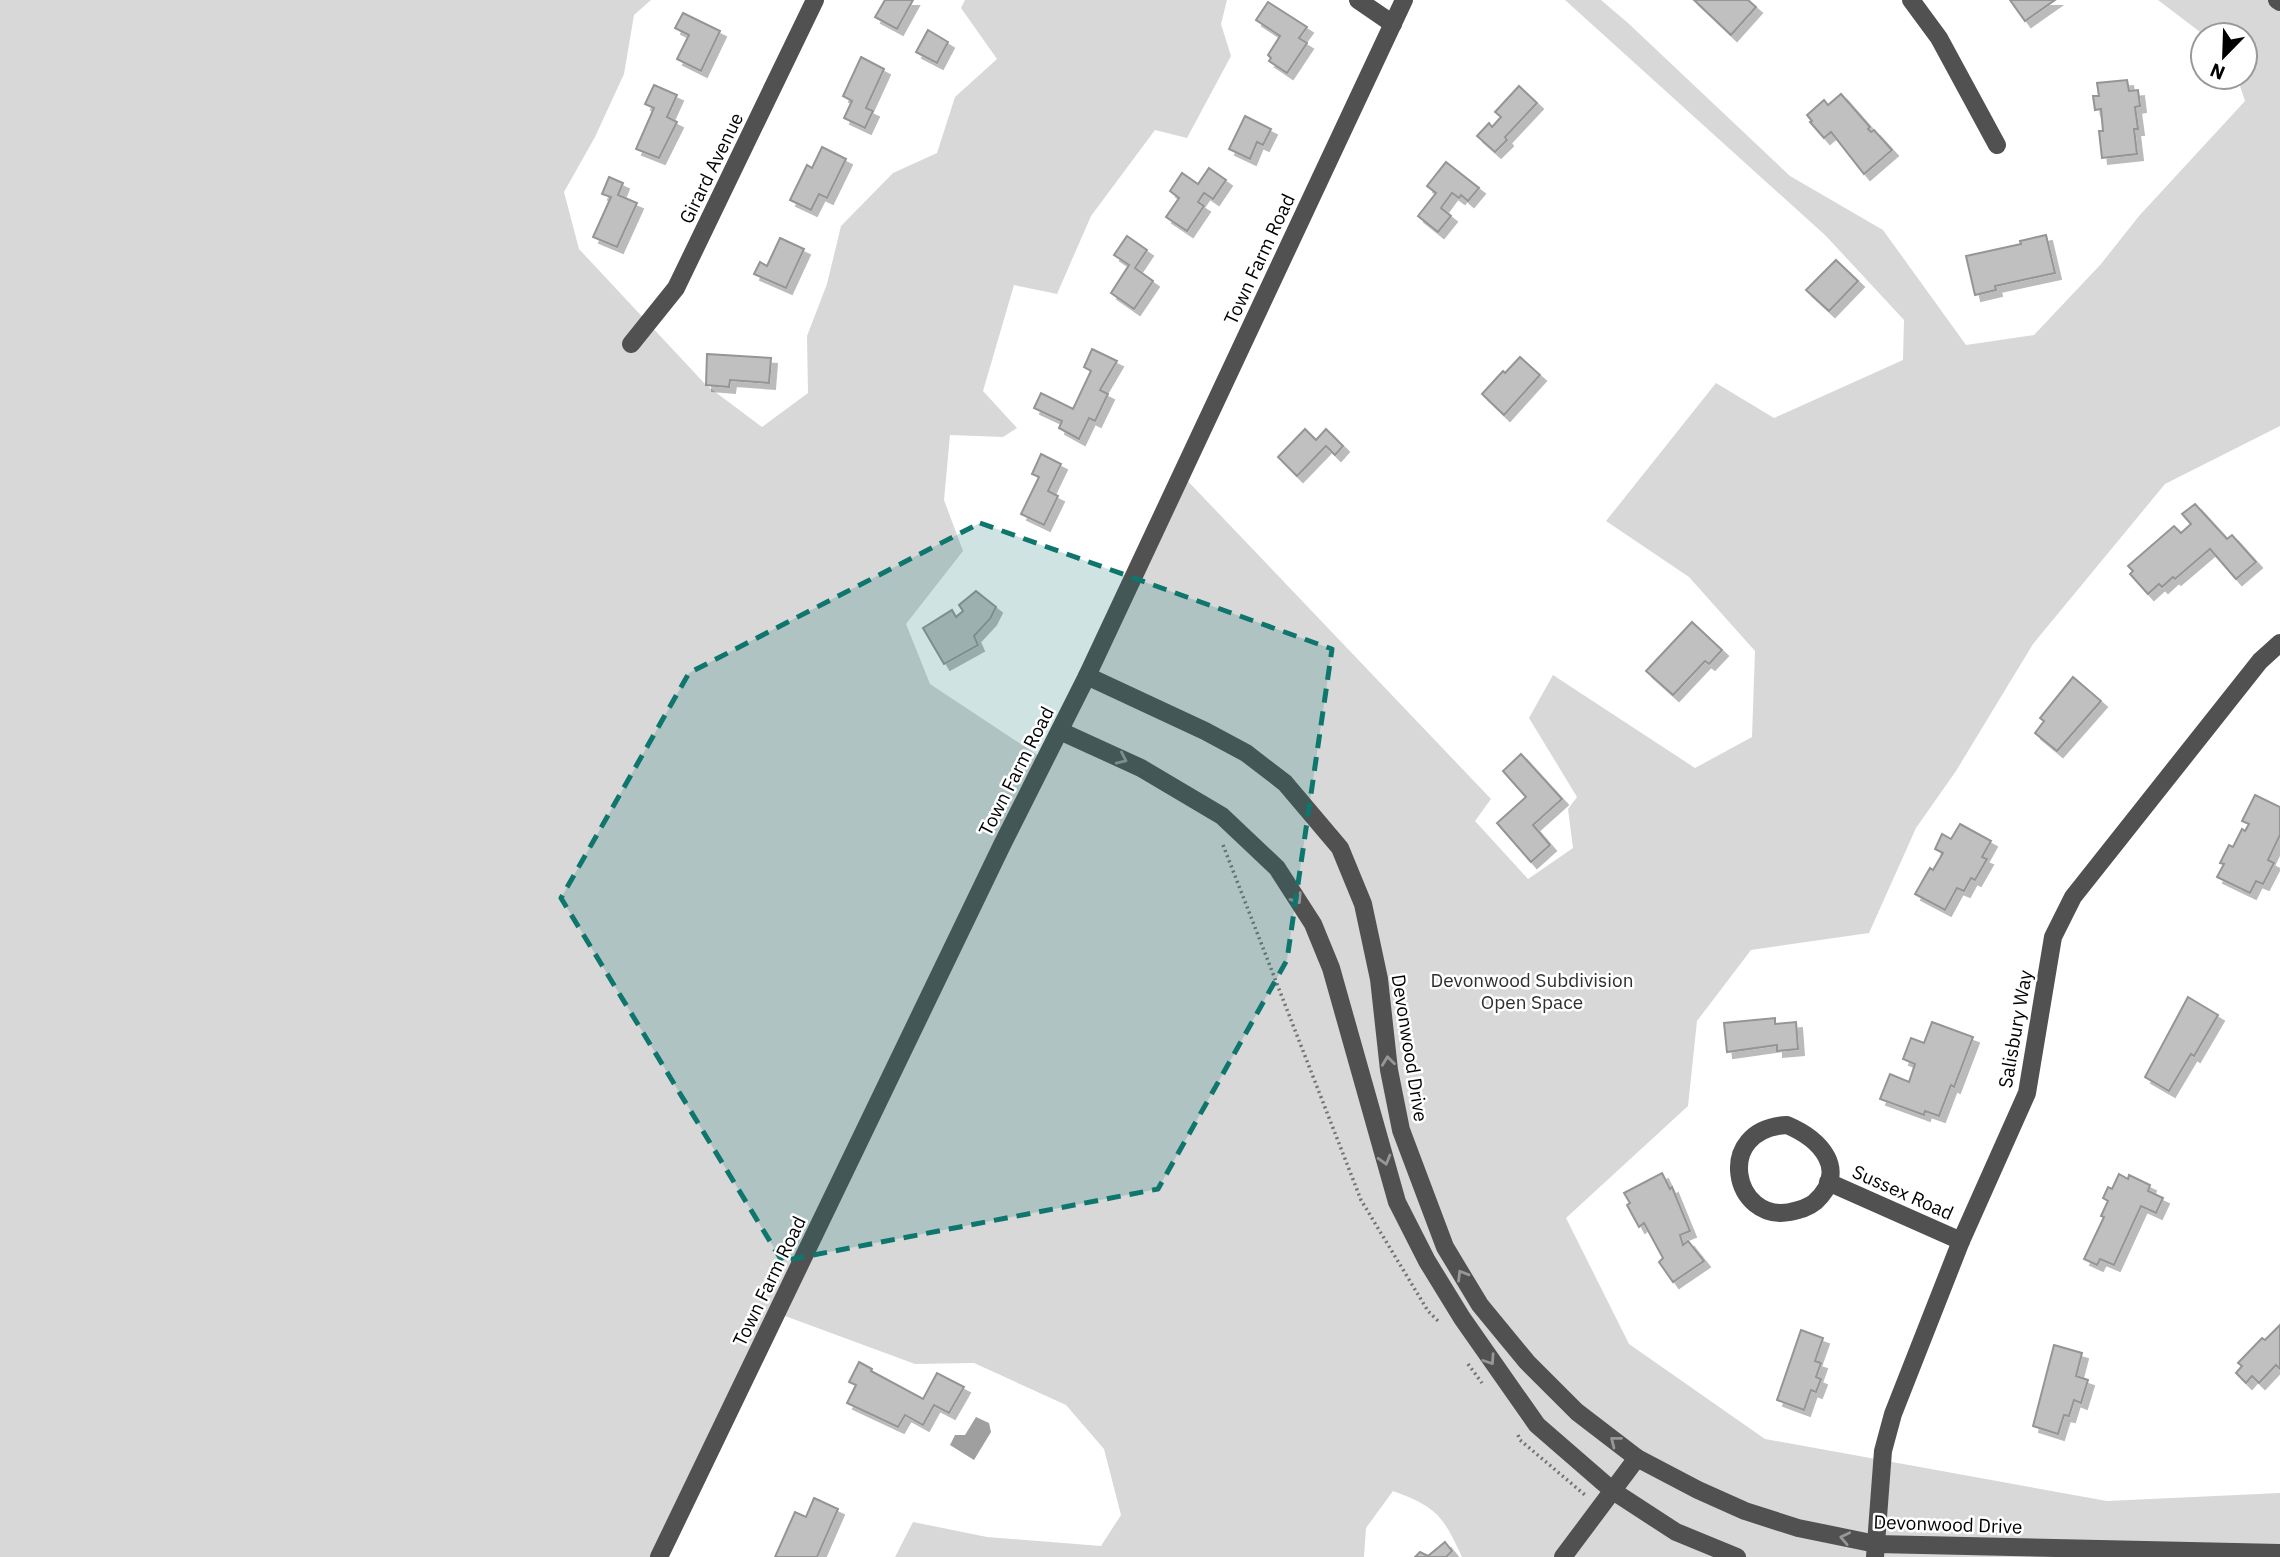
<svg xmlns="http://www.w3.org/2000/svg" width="2280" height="1557" font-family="'IBM Plex Sans',sans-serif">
<defs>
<filter id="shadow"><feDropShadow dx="6" dy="6" stdDeviation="0" flood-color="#0004"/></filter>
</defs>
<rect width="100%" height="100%" fill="#fff"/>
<path fill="#d8d8d8" d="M 0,0 L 651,0 L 634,15 L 624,74 L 595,137 L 564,192 L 579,249 L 706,385 L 762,427 L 808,393 L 807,336 L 827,284 L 841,226 L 893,173 L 937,153 L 955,97 L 997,59 L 961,8 L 965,0 L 1227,0 L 1221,24 L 1231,56 L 1187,138 L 1155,130 L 1091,216 L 1057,294 L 1014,285 L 983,391 L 1017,428 L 1003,437 L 950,435 L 944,500 L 963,551 L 906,624 L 930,684 L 1045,760 L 1182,475 L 1491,799 L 1475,821 L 1528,879 L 1573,848 L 1568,809 L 1577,797 L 1529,718 L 1553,675 L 1695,768 L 1752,737 L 1755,651 L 1689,577 L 1606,521 L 1716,383 L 1774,418 L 1903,360 L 1904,320 L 1826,236 L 1565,0 L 1601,0 L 1628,23 L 1790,176 L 1883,230 L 1966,345 L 2034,335 L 2101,264 L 2139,216 L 2245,101 L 2237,77 L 2245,77 L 2245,35 L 2204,35 L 2158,0 L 2277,0 L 2280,2 L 2280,426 L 2165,484 L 2033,644 L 1956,771 L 1916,828 L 1869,933 L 1751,950 L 1697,1021 L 1688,1106 L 1566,1218 L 1629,1344 L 1765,1439 L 2107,1501 L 2280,1493 L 2280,1557 L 1462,1557 C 1443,1516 1437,1507 1393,1491 L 1366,1528 L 1364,1557 L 895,1557 L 913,1522 L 987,1537 L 1101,1546 L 1121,1515 L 1104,1449 L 1066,1405 L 974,1363 L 915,1364 L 777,1313 L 659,1557 L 0,1557 Z"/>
<path fill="#9f9f9f" d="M 976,1417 L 989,1423 L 991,1432 L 974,1460 L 950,1445 L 955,1435 L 965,1435 Z"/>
<g fill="#c0c0c0" stroke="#959595" stroke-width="2" filter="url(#shadow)">
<path d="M 885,0 L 913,0 L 897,29 L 875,17 Z"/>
<path d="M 1694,0 L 1748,0 L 1756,7 L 1731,35 Z"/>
<path d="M 2010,0 L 2055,0 L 2025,21 Z"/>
<path d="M 1268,2 L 1307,27 L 1299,38 L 1307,43 L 1287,73 L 1269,61 L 1271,58 L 1268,55 L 1280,36 L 1256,20 Z"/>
<path d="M 683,13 L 720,31 L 701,71 L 677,59 L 689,35 L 675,28 Z"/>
<path d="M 928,30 L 948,42 L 937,63 L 916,52 Z"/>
<path d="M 861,57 L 884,69 L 866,108 L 873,111 L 865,128 L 844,118 L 852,101 L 843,96 Z"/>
<path d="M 2127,80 L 2129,91 L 2138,90 L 2140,106 L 2135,107 L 2138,129 L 2134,129 L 2137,154 L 2102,158 L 2099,131 L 2103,131 L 2101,109 L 2095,110 L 2093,96 L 2099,96 L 2097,83 Z"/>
<path d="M 654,85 L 677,95 L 667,117 L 677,122 L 659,158 L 636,149 L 654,108 L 645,104 Z"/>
<path d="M 1519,86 L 1537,103 L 1505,137 L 1507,140 L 1495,152 L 1477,136 L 1489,123 L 1492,127 L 1501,117 L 1495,112 Z"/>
<path d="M 1841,94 L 1870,127 L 1868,129 L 1871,132 L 1874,130 L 1892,150 L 1864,174 L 1831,132 L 1824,138 L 1810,122 L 1812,121 L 1807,115 L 1824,100 L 1828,105 Z"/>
<path d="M 1245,116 L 1271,129 L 1263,145 L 1257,142 L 1250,159 L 1229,149 Z"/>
<path d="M 822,147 L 846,159 L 827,198 L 819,194 L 811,210 L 790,200 L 807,165 L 812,168 Z"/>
<path d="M 1446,162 L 1479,188 L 1468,201 L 1461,195 L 1459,198 L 1452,193 L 1441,208 L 1451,216 L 1438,232 L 1418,216 L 1436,193 L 1427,186 Z"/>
<path d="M 1209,168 L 1226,180 L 1213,199 L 1204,193 L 1198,202 L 1204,206 L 1187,231 L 1166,217 L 1179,198 L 1170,191 L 1182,173 L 1198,184 Z"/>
<path d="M 609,177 L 623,183 L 618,195 L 637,203 L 617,247 L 593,237 L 611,197 L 602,194 Z"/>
<path d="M 2046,235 L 2055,273 L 1995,286 L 1996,290 L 1975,295 L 1966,256 L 2021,244 L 2020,241 Z"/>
<path d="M 1127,236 L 1147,250 L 1135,268 L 1153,281 L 1134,309 L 1111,293 L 1129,265 L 1114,255 Z"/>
<path d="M 780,238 L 804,249 L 786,288 L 754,274 L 760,262 L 767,266 Z"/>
<path d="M 1836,260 L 1858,281 L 1829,311 L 1806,290 Z"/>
<path d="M 1092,349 L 1117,361 L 1100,390 L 1108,394 L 1095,421 L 1089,418 L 1079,439 L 1059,428 L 1062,421 L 1034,408 L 1041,393 L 1073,409 L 1091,371 L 1084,367 Z"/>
<path d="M 707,354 L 771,358 L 769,383 L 730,380 L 729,387 L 706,385 Z"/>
<path d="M 1520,357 L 1540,375 L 1504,415 L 1482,394 L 1503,371 L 1505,373 Z"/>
<path d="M 1305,429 L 1316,440 L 1326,429 L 1343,446 L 1335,455 L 1326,446 L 1297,476 L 1278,457 Z"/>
<path d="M 1041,454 L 1061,464 L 1048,491 L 1058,496 L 1044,525 L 1021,514 L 1039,477 L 1032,474 Z"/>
<path d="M 2195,504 L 2227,539 L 2232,535 L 2256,562 L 2236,579 L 2210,549 L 2175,579 L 2173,577 L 2162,587 L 2159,584 L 2148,594 L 2130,574 L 2133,571 L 2128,566 L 2174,526 L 2181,533 L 2191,524 L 2182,514 Z"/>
<path d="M 976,591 L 996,607 L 990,619 L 974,636 L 978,645 L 944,664 L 923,628 L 952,610 L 956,617 L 963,611 L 959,605 Z"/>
<path d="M 1692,622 L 1722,650 L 1709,664 L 1705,661 L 1673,695 L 1646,671 Z"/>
<path d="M 2073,677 L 2101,701 L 2057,751 L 2035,733 L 2044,721 L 2040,718 Z"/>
<path d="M 1521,754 L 1562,799 L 1533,825 L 1550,845 L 1531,862 L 1497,823 L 1526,797 L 1503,771 Z"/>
<path d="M 2255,795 L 2280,807 L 2280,835 L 2268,860 L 2274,863 L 2263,884 L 2256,881 L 2250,893 L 2217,877 L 2224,864 L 2220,863 L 2229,845 L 2233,847 L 2242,829 L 2245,831 L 2249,824 L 2242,821 Z"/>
<path d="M 1960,824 L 1991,841 L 1982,857 L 1987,859 L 1975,880 L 1971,878 L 1964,891 L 1957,888 L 1945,910 L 1915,894 L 1930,868 L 1933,870 L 1943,853 L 1935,849 L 1942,834 L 1951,839 Z"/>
<path d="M 2188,997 L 2218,1015 L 2194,1056 L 2191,1054 L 2169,1091 L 2145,1077 Z"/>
<path d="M 1775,1018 L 1775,1024 L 1796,1022 L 1798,1049 L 1777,1051 L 1777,1045 L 1727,1052 L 1724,1023 Z"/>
<path d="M 1932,1022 L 1973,1037 L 1954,1087 L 1951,1085 L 1939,1116 L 1925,1111 L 1924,1115 L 1880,1099 L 1890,1074 L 1909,1082 L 1915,1064 L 1903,1059 L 1911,1038 L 1924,1043 Z"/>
<path d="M 1662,1173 L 1670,1189 L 1672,1187 L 1690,1231 L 1680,1235 L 1683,1245 L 1688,1241 L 1704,1261 L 1673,1282 L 1659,1262 L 1663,1258 L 1644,1223 L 1639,1227 L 1627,1205 L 1630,1203 L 1624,1193 Z"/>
<path d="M 2119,1174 L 2128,1179 L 2129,1175 L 2150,1185 L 2148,1191 L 2163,1198 L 2156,1213 L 2141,1206 L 2114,1265 L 2100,1259 L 2097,1265 L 2084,1259 L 2104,1217 L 2101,1216 L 2108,1201 L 2103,1198 L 2108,1187 L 2112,1189 Z"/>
<path d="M 2280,1325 L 2280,1369 L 2276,1365 L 2259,1383 L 2252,1376 L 2246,1383 L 2236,1373 L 2242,1366 L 2238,1363 L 2262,1338 L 2265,1340 Z"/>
<path d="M 1801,1330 L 1823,1338 L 1815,1361 L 1821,1363 L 1816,1377 L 1821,1379 L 1816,1392 L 1811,1390 L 1804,1410 L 1777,1400 Z"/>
<path d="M 2054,1345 L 2082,1353 L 2076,1376 L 2088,1380 L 2081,1403 L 2074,1400 L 2069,1416 L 2064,1415 L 2058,1434 L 2033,1426 Z"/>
<path d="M 859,1362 L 872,1369 L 871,1371 L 923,1399 L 937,1373 L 964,1387 L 949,1413 L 934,1405 L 923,1425 L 905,1415 L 898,1427 L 847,1403 L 856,1385 L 849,1382 Z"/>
<path d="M 814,1498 L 838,1509 L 817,1557 L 775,1557 L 795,1512 L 806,1517 Z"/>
<path d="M 1445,1542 L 1452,1551 L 1446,1557 L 1415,1557 L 1420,1552 L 1428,1556 Z"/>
</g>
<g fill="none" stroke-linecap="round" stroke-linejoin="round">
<g stroke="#737373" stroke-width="3.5" stroke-dasharray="2 3.5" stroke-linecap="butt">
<path d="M 1223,845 L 1361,1200 L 1428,1311 L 1440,1323"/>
<path d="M 1468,1364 L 1482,1383"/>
<path d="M 1518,1435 L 1520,1440 L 1585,1495"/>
</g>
<g stroke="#515151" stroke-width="18">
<path d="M 1358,0 L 1393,24"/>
<path d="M 1911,0 L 1939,38 L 1997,145"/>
<path d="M 2277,0 L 2280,2"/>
<path d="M 631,344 L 676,288 L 815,0"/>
<path d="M 1087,676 L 1205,731 L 1246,753 L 1285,783 L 1340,848 L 1363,904 L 1379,979 L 1389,1070 L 1401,1130 L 1445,1247 L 1480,1305 L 1527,1362 L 1577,1412 L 1637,1458 L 1698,1490 L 1745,1511 L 1798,1528 L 1876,1544 L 2280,1553"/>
<path d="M 1060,731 L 1141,768 L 1222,816 L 1277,868 L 1313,924 L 1331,968 L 1397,1202 L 1427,1261 L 1462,1318 L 1537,1425 L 1613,1491 L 1676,1532 L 1737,1557"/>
<path d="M 1787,1125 C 1820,1139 1850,1170 1815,1202 C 1808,1208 1799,1210 1790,1212 C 1733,1223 1713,1129 1787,1125 Z"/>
<path d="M 1828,1182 L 1961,1241"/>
<path d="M 659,1557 L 1002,845 L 1087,676 L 1404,0"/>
<path d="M 1563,1557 L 1637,1458"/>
<path d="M 1875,1557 L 1883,1451 L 1893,1414 L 1961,1241 L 2027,1093 L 2053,937 L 2073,897 L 2260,661 L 2280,643"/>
</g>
</g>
<defs><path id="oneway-chevron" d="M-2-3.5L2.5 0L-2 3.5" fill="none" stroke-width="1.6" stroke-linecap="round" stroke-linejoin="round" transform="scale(1.75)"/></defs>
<g stroke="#979797">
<use href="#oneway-chevron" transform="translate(1122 759) rotate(25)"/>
<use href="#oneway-chevron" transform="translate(1297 899) rotate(57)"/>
<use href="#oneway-chevron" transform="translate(1388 1061) rotate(-97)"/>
<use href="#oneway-chevron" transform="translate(1385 1160) rotate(74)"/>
<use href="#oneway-chevron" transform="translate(1462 1275) rotate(-121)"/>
<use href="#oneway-chevron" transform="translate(1490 1360) rotate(56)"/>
<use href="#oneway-chevron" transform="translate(1615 1441) rotate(-142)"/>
<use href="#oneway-chevron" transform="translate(1845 1538) rotate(-168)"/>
</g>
<path fill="#0f766e" fill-opacity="0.2" stroke="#0f766e" stroke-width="5" stroke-dasharray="14 9" stroke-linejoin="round" d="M 980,523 L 1332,649 L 1287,960 L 1158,1189 L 782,1261 L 561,898 L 689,673 Z"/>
<g text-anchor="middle" stroke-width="5" stroke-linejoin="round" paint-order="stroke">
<g font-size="19" fill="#000" stroke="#fff">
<text transform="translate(711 168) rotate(-64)" y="7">Girard Avenue</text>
<text transform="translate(1259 259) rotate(-65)" y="7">Town Farm Road</text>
<text transform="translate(1016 771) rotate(-63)" y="7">Town Farm Road</text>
<text transform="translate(2015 1029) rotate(-80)" y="7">Salisbury Way</text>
<text transform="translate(1410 1048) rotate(81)" y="7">Devonwood Drive</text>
<text transform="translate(1903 1192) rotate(24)" y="7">Sussex Road</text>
<text transform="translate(769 1281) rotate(-64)" y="7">Town Farm Road</text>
<text transform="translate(1948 1524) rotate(2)" y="7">Devonwood Drive</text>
</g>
<g font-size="19" fill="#2f2f2f" stroke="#fff">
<text x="1532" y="987">Devonwood Subdivision<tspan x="1532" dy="22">Open Space</tspan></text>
</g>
</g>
<g transform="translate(2224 56) rotate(203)"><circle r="33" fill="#ffffff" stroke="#999999" stroke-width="2"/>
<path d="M0-5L12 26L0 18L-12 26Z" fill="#000000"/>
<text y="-10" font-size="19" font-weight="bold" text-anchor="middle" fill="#000000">N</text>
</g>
</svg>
